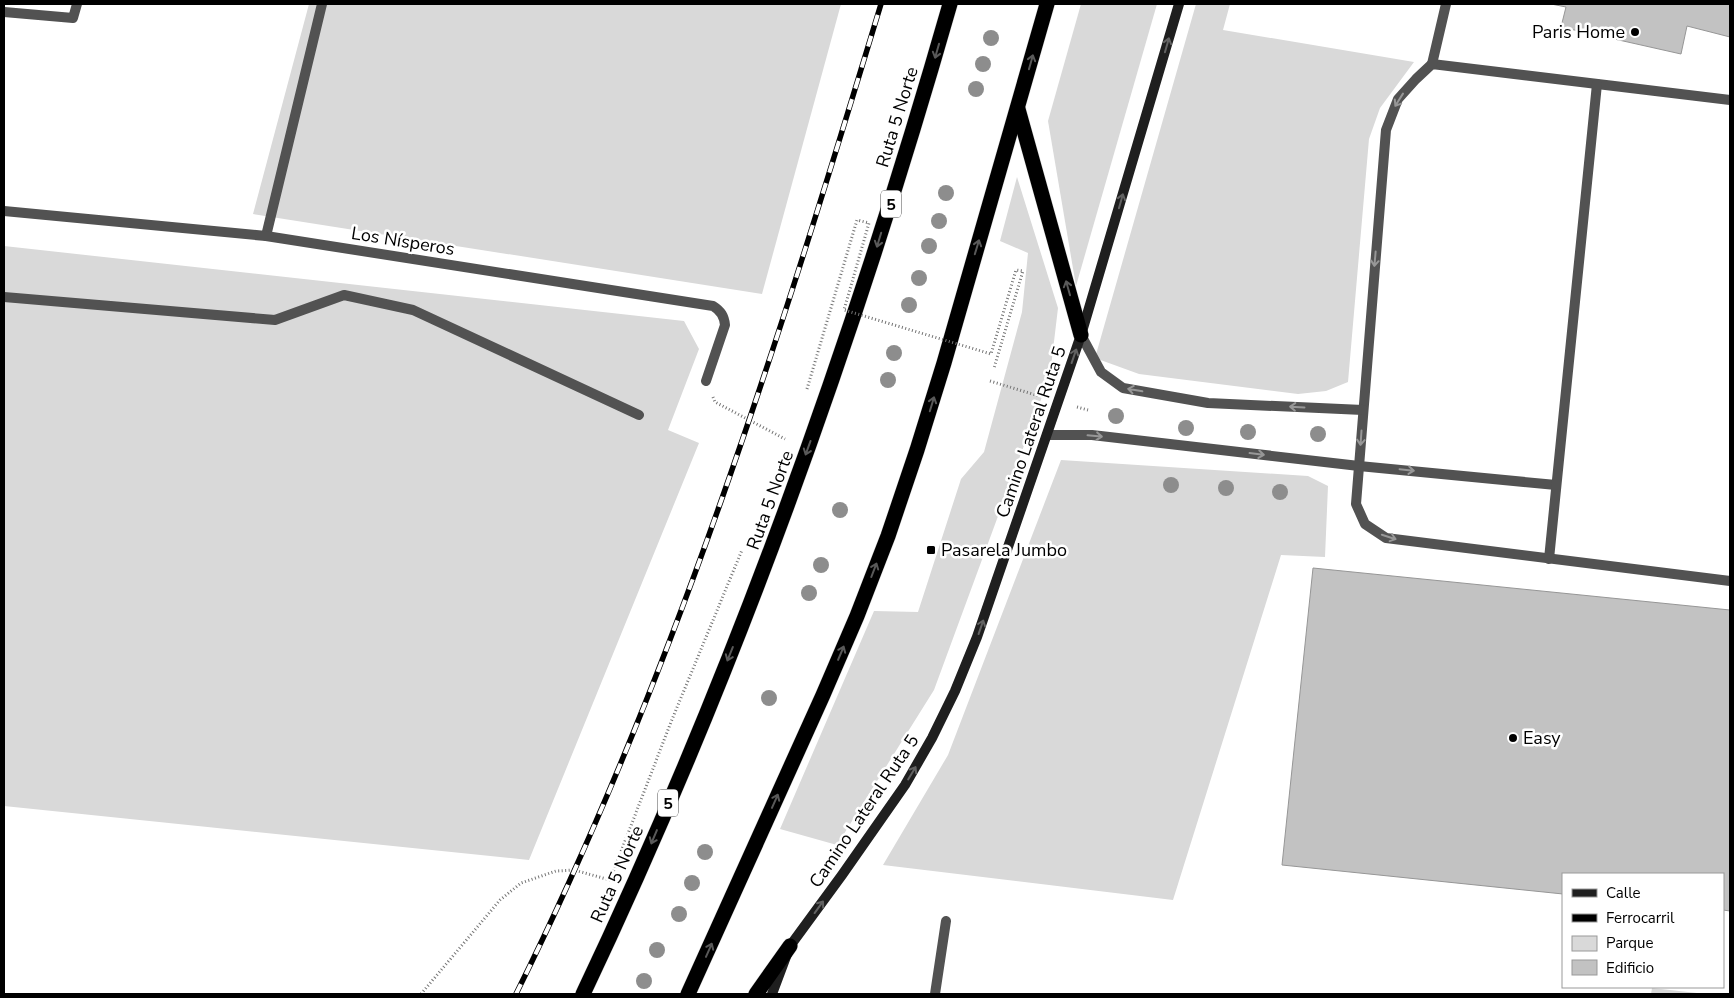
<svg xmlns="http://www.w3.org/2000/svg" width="1734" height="998" font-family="'Nunito Sans',sans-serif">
<rect width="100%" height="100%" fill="#fff"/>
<g fill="#d9d9d9">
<path d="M 309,4 L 841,4 L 762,294 L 253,214 Z"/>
<path d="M 1081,4 L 1157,4 L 1076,286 L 1048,121 Z"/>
<path d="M 1196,4 L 1230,4 L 1223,30 L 1414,62 L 1380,108 L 1369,139 L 1348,382 L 1326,391 L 1298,394 L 1139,374 L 1095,358 Z"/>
<path d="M 1017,177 L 1058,308 L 1050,375 L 934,690 L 837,845 L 780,829 L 874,611 L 918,612 L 961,479 L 984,452 L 1022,312 L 1028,253 L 1000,241 Z"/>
<path d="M 4,246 L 684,321 L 699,349 L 668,430 L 699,443 L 529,860 L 4,806 Z"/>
<path d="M 1061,460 L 1308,476 L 1328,486 L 1325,557 L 1281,555 L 1173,900 L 883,865 L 948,755 Z"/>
<path d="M 1652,988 L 1706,994 L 1651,994 Z"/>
</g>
<g fill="#c2c2c2" stroke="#969696">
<path d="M 1551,4 L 1730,4 L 1730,37 L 1687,26 L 1681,54 L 1561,27 L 1566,7 Z"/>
<path d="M 1313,568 L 1730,610 L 1730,911 L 1723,910 L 1723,874 L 1563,874 L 1563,894 L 1282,865 Z"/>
</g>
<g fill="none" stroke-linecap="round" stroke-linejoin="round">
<g stroke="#dbdbdb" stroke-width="16">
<g id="highway">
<path d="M 1018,109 L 1081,335"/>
<path d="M 583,994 C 734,676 853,343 950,4"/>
<path d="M 688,994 L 823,695 L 857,616 L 888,536 L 917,450 L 944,363 L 1047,4"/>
<path d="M 756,994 L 790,946"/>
</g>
</g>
<g stroke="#747474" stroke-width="3" stroke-dasharray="1 2.5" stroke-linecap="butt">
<path d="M 990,381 L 1039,396"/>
<path d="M 713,397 L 715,402 L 785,439"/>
<path d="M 1077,407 L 1088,410"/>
<path d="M 421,994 L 500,900 L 521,883 L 556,871 L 574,870 L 610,880 L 671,722 L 742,550"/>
</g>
<g stroke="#525252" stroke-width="10">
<path d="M 4,12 L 73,18 L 77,4"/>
<path d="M 1730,100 L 1432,64 L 1416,79 L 1398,99 L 1386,130 L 1356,504 L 1365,524 L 1386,538 L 1730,581"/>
<path d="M 266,236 L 322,4"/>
<path d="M 4,297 L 275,320 L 344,295 L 413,310 L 639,415"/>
<path d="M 1081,335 L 1101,372 L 1123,388 L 1208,403 L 1363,410"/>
<path d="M 1047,435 L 1092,435 L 1359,466 L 1556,485"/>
<path d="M 1549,559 L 1597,84"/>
<path d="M 935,994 L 946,921"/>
</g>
<g stroke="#525252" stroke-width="10">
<path d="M 1432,64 L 1446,4"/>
<path d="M 4,211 L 266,236 L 713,306 C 721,311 724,316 725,325 L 706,381"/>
</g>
<path stroke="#1f1f1f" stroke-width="10" d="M 772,994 L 790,946 L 842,875 L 905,785 L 932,738 L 955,691 L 977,637 L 1081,335 L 1179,4"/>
<use href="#highway" stroke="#000" stroke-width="15"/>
<g stroke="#000" stroke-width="5.5">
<path id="rail" d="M 516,994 C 673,678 779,340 881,4"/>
</g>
<use href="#rail" stroke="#fff" stroke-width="4" stroke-dasharray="11" stroke-linecap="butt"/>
<path stroke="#747474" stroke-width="3" stroke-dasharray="1 2.5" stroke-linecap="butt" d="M 807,389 L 857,220 L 869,223 L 844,310 L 991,354 L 1016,270 L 1023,271 L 994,368"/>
</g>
<g fill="#8d8d8d">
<circle cx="991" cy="38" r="8"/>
<circle cx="983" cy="64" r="8"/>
<circle cx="976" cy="89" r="8"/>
<circle cx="946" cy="193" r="8"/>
<circle cx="939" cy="221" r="8"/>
<circle cx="929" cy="246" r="8"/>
<circle cx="919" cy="278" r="8"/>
<circle cx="909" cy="305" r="8"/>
<circle cx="894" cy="353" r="8"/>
<circle cx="888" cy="380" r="8"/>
<circle cx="1116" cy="416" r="8"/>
<circle cx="1186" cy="428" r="8"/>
<circle cx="1248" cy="432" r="8"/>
<circle cx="1318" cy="434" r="8"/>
<circle cx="1171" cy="485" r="8"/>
<circle cx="1226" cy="488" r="8"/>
<circle cx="1280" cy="492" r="8"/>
<circle cx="840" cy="510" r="8"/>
<circle cx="821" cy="565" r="8"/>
<circle cx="809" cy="593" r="8"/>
<circle cx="769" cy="698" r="8"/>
<circle cx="705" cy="852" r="8"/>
<circle cx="692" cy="883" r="8"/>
<circle cx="679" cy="914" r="8"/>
<circle cx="657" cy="950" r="8"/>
<circle cx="644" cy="981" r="8"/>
</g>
<defs><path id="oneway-shaft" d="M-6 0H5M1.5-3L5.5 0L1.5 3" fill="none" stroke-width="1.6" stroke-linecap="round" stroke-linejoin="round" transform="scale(1.25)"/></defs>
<g stroke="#626262">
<use href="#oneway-shaft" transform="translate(1167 45) rotate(-74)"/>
<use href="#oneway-shaft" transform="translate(1121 201) rotate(-74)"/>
<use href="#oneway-shaft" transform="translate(1074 356) rotate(-71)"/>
<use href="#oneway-shaft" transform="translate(981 627) rotate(-71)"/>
<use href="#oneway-shaft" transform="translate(912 773) rotate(-59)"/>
<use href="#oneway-shaft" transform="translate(819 907) rotate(-54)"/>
</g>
<g stroke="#595959">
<use href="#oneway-shaft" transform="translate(937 51) rotate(106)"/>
<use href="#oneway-shaft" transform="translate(1031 62) rotate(-74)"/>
<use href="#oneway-shaft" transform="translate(879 240) rotate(107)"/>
<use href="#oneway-shaft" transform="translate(977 247) rotate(-73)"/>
<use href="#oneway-shaft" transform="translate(1068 288) rotate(-106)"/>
<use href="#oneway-shaft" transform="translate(932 404) rotate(-73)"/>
<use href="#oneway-shaft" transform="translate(808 448) rotate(110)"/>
<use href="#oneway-shaft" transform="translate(874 570) rotate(-69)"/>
<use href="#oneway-shaft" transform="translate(841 653) rotate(-67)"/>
<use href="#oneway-shaft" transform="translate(730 654) rotate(112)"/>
<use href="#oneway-shaft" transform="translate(775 801) rotate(-66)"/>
<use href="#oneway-shaft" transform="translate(654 837) rotate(113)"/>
<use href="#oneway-shaft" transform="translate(709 950) rotate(-66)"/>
</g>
<g stroke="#979797">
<use href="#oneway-shaft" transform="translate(1399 100) rotate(122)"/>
<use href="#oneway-shaft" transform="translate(1375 259) rotate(95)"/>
<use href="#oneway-shaft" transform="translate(1135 390) rotate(-170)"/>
<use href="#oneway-shaft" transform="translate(1297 407) rotate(-177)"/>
<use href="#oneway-shaft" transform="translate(1095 436) rotate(5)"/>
<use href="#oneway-shaft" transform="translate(1361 438) rotate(94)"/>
<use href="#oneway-shaft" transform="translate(1257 454) rotate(7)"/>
<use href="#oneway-shaft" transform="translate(1407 470) rotate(6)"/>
<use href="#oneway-shaft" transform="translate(1389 537) rotate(18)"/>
</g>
<g fill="#000" stroke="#fff" stroke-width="2">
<circle cx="1635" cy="32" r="5"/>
<rect x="926" y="545" width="10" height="10" rx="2.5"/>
<circle cx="1513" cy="738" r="5"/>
</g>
<g text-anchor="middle" stroke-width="5" stroke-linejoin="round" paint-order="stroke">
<g fill="#fff" stroke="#4c4c4c" stroke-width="1">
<rect x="881" y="190.5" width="20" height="27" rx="4"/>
<rect x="658" y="789.5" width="20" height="27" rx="4"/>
</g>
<g font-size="16" font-weight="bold" fill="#000">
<text x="891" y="210">5</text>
<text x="668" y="809">5</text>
</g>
<g font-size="18" fill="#000" stroke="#fff" text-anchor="start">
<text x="1625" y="38" text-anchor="end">Paris Home</text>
<text x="941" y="556">Pasarela Jumbo</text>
<text x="1523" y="744">Easy</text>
</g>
<g font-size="18" fill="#000" stroke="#fff">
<text transform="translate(897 117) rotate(-73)" y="6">Ruta 5 Norte</text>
<text transform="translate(403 241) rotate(9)" y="6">Los Nísperos</text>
<text transform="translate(1031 432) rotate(-71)" y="6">Camino Lateral Ruta 5</text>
<text transform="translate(770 500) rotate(-70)" y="6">Ruta 5 Norte</text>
<text transform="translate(864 811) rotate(-56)" y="6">Camino Lateral Ruta 5</text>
<text transform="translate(617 874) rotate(-66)" y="6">Ruta 5 Norte</text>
</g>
</g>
<rect width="1734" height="998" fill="none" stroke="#000000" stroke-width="10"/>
<rect x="1562" y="873" width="162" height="115" fill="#ffffff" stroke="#999999"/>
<rect x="1572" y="889" width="25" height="8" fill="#1f1f1f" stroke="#999999"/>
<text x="1606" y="898" font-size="15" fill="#000000">Calle</text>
<rect x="1572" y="914" width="25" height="8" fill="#000000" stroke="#999999"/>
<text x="1606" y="923" font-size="15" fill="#000000">Ferrocarril</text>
<rect x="1572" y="936" width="25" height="15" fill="#d9d9d9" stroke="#999999"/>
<text x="1606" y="948" font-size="15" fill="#000000">Parque</text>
<rect x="1572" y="960" width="25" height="15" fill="#c2c2c2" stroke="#999999"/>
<text x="1606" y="973" font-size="15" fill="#000000">Edificio</text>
</svg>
